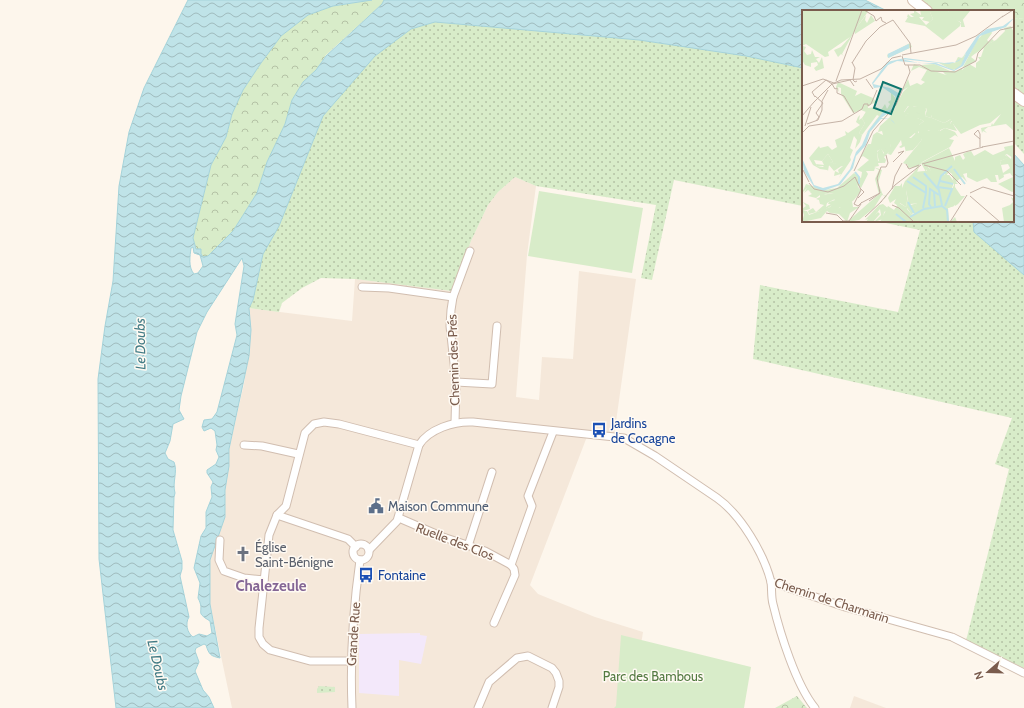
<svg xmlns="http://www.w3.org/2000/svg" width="1024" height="708" font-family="Cabin,sans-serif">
<defs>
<pattern id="grass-dots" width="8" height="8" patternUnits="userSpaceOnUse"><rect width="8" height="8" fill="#d8ecc9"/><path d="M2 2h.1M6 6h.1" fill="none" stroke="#b4c2a5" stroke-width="1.8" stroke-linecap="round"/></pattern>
<pattern id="forest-crowns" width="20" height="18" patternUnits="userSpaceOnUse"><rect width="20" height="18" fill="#d8ecc9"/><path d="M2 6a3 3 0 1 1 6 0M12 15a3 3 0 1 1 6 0" fill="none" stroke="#b4c2a5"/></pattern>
<pattern id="water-waves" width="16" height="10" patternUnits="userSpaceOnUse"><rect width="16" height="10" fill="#bfe3e8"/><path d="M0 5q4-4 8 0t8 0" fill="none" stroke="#a0bbbe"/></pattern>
</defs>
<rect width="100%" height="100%" fill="#fdf6ec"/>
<g fill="#f5e8da">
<path d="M 515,177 L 536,186 L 527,255 L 516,397 L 539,400 L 542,357 L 573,359 L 579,271 L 636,279 L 614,436 L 588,434 L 530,585 L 538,594 L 595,617 L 643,632 L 631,708 L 232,708 L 210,604 L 210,560 L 225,517 L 225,490 L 229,466 L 229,449 L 244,384 L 251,330 L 249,308 L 352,321 L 355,279 L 452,291 L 471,241 L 488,205 L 498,192 Z"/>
<path d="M 854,696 L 886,708 L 850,708 Z"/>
</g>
<path fill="#f3e8fa" d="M 420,633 L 420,635 L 427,636 L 421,664 L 399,660 L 399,696 L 359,693 L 359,634 Z"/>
<g fill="url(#grass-dots)">
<path d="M 1024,18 L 1024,154 L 1013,142 L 1013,19 Z"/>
<path d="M 435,22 L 639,40 L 746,56 L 803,68 L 803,206 L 674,180 L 652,280 L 641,278 L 656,205 L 536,186 L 515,177 L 498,192 L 488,205 L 471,241 L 452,291 L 355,279 L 321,278 L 302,288 L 282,303 L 279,312 L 249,308 L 253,300 L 263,254 L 279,226 L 323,116 L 375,56 L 411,29 Z"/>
<path d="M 876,221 L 973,221 L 974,232 L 1024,275 L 1024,668 L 966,641 L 1009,469 L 995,464 L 1012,418 L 753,359 L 760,285 L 898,312 L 920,230 Z"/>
<path d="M 319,686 L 335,687 L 335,692 L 317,693 L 317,689 Z"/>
</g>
<g fill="url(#forest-crowns)">
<path d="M 372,0 L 384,0 L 382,4 L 326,55 L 316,70 L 303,82 L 292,100 L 285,124 L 267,162 L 257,193 L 233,231 L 208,256 L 203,257 L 201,254 L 201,249 L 196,249 L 193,238 L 211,165 L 226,137 L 232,114 L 243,90 L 261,63 L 281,36 L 308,15 L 333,6 Z"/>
<path d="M 917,0 L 1024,0 L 1024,18 L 1013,19 L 1013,11 L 931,11 Z"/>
<path d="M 797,696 L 807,708 L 775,708 Z"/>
</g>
<g fill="#d8ecc9">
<path d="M 539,191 L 643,208 L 632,273 L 528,256 Z"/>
<path d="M 621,635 L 751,667 L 744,708 L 614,708 L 616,706 Z"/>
</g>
<g fill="url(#water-waves)" stroke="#a5d3da" fill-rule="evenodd">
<path d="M 188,0 L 372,0 L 333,6 L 308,15 L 281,36 L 261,63 L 243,90 L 232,114 L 226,137 L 211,165 L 193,238 L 196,249 L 201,249 L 201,254 L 203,257 L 208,256 L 233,231 L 257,193 L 267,162 L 285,124 L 292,100 L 303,82 L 316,70 L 326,56 L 382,4 L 384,0 L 865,0 L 887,11 L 803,11 L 803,68 L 746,56 L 639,40 L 435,22 L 411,29 L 375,56 L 323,116 L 279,226 L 263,254 L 253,300 L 249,308 L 251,330 L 249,356 L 229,449 L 229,466 L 225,490 L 225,517 L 210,560 L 210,604 L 220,658 C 211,656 209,655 206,645 L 204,644 L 196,648 L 195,651 L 199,662 L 195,671 L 203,690 L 209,697 L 214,708 L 116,708 L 99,559 L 98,379 L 105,326 L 113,281 L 119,186 L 129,132 L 144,88 ZM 193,247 L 194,253 L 200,255 L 203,266 L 198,273 L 194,274 C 188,267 190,256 191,248 ZM 242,258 L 244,266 L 235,324 L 237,335 L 217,412 L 212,419 L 204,420 L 202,427 L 204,431 L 211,428 L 215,431 L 217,445 L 216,450 L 219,457 L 216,464 L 207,470 L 207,473 L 213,482 L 211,487 L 212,497 L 206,512 L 206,528 L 201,536 L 194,568 L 200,583 L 198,598 C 206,613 193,611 210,621 L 212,633 L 207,636 L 199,634 L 193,637 C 187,633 185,623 189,617 L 180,576 L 182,569 L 182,561 L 173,530 L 174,497 L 175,493 C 172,482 178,472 174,462 L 168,459 L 165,453 L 170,441 L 173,424 L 184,419 L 179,410 L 181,396 L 197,332 L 207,312 Z"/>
<path d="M 1013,153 L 1024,165 L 1024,275 L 974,232 L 973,221 L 1013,221 Z"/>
</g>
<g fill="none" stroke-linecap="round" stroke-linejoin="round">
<g stroke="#d1beb0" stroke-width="9">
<g id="street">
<path d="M 362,287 L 389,288 L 453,297"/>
<path d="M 456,382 L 492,384 L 497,326"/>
<path d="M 455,423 L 456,382 L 450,326 L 451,310 L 453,297 L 470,251"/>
<path d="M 244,445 L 262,446 L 298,454"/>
<path d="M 277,515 L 348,539 L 356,547"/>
<path d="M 399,518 L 443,537 L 485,551 L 511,565 L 514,569 L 515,575 L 494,623"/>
<path d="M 220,540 L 219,560 L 224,571 L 244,578 L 264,580"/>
<circle cx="361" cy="552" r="8"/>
<path d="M 468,546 L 492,472"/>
<path d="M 369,550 L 397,521 L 419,445 C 429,429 454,421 473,422 L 624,438 L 655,456 L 717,498 C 741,515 764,554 771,582 C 772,589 771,597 773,604 C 780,633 796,685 815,708"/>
<path d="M 511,565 L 532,506 L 528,496 L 553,432"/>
<path d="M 771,582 L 845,607 L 952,637 L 1024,673"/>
<path d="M 351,661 L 310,661 L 270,650 L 263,644 L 259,637 L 259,628 L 269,535 L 277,515 L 286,506 L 305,433 L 314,424 L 324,422 L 339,424 L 419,445"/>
<path d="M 352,708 C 350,659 353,609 360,560"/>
<path d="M 478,708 L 489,682 L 517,658 L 528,656 L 552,668 L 556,673 L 559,681 L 559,687 L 552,708"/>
</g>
</g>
<g stroke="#d6c0b0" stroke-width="12">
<g id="secondary">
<path d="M 913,0 L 927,11"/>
<path d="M 1013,93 L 1024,101"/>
</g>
</g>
<use href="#street" stroke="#fff" stroke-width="7"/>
<use href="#secondary" stroke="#fff" stroke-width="10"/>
</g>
<defs>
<g id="bus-bare" transform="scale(1.2)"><path d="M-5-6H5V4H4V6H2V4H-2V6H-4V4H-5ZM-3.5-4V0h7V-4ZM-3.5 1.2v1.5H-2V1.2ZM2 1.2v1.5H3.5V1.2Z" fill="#1a4fb4" stroke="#fffaf3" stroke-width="2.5" paint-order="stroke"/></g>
<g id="civic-bare" transform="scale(1.2)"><path d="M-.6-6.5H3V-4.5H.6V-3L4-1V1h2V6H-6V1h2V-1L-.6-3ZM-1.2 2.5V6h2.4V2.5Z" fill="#5c6f8a" stroke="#fffaf3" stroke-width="2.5" paint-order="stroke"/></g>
<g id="church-bare" transform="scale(1.2)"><path d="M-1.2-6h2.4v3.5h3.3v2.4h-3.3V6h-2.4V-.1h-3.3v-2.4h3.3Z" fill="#6b7280" stroke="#fffaf3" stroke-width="2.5" paint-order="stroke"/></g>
</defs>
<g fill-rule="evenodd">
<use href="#bus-bare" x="599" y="430"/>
<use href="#civic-bare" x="376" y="506"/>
<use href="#church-bare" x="243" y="554"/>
<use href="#bus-bare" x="366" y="575"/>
</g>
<g text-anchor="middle" stroke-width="3" stroke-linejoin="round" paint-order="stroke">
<g font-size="13" fill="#7a5c4d" stroke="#fffaf3">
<text transform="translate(453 360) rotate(-92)" y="5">Chemin des Prés</text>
<text transform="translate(455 541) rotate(21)" y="5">Ruelle des Clos</text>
<text transform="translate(832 600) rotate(18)" y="5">Chemin de Charmarin</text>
<text transform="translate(353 634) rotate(-86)" y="5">Grande Rue</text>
</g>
<g font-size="13" fill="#164399" stroke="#fffaf3" text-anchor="start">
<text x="611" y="428">Jardins<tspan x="611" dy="15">de Cocagne</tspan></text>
<text x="378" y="580">Fontaine</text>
</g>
<g font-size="13" fill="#4e5e75" stroke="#fffaf3" text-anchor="start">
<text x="388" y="511">Maison Commune</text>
</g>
<g font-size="13" fill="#5b616d" stroke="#fffaf3" text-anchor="start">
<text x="255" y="552">Église<tspan x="255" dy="15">Saint-Bénigne</tspan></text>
</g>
<g font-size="13" fill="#537a41" stroke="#fffaf3">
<text x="653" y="681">Parc des Bambous</text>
</g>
<g font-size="14" font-style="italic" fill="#437c86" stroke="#fffaf3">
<text transform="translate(140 344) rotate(-91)" y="5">Le Doubs</text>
<text transform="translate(158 665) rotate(77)" y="5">Le Doubs</text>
</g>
<g font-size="15" font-weight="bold" fill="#846695" stroke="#fffaf3">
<text x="271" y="591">Chalezeule</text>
</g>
</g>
<g transform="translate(802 10)">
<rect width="212" height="212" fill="#fdf6ec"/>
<path d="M 112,0 L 119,5 L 118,0 L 146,1 L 161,10 L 163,17 L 159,17 L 159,12 L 128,2 L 131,9 L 128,12 L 120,10 L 122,7 L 105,7 L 106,4 L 109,7 L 112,7 L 108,4 L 112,3 ZM 64,5 L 63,10 L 65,13 L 69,5 L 73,11 L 53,24 L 52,21 ZM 189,21 L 190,23 L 185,30 L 187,32 L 190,29 L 192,31 L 179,38 L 169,47 L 174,51 L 160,59 L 175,30 L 182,23 ZM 108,33 L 110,37 L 86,48 L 85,45 ZM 1,36 L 4,37 L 2,41 L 5,45 L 9,44 L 10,40 L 13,47 L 18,47 L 14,49 L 17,53 L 20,47 L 22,58 L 14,61 L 12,58 L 16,55 L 15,52 L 9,53 L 9,57 L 3,55 L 0,50 ZM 164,43 L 160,54 L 155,59 L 150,60 L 137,53 L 153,53 L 156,47 L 160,48 ZM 132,54 L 135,55 L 148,61 L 144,65 L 141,62 L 128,61 L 119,55 ZM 89,82 L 94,89 L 89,99 L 80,104 L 62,126 L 77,106 L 75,105 L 60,125 L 57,123 L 63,113 L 60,109 L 66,98 L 74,97 L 79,100 L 83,94 L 85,99 L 88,94 L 86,92 L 89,90 ZM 110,92 L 113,94 L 111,97 L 124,97 L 123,106 L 129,108 L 131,103 L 130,108 L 142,113 L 150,109 L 148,114 L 151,114 L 155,121 L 143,118 L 134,122 L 123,120 L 119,131 L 111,140 L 104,141 L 102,135 L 114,123 L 117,125 L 117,115 L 122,111 L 115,108 L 113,113 L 106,113 L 103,106 L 107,104 L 102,103 L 103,101 ZM 91,115 L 99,122 L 93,131 L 90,126 L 88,141 L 82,147 L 84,150 L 83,153 L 77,152 L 75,142 L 79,138 L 82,144 L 83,134 L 89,134 L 89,131 L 86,132 L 90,119 L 87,124 L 86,120 ZM 212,135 L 211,148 L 205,144 L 203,145 L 206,148 L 198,151 L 202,167 L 197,170 L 196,165 L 193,165 L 195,172 L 189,172 L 185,168 L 175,172 L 165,167 L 165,163 L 161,164 L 165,172 L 160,167 L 154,172 L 156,174 L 153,174 L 153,177 L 159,186 L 163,186 L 156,194 L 153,196 L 150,192 L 152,196 L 146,198 L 146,209 L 148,212 L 153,207 L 155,212 L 142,212 L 141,198 L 152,175 L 150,164 L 147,162 L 144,166 L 139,161 L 129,161 L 126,156 L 124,162 L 119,153 L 147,138 L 153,151 L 153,147 L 158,145 L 161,150 L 163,148 L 161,144 L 165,142 L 169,141 L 172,146 L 183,140 L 191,145 L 203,140 L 202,137 ZM 26,144 L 31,152 L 25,154 L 33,153 L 39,155 L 38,157 L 32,161 L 27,155 L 26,161 L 23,156 L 15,156 L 14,154 L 22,155 L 20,151 ZM 117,157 L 114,165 L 107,170 L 104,180 L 106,192 L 109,195 L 115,193 L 110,205 L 105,198 L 105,191 L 104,197 L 98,193 L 96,196 L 92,193 L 94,189 L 88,193 L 86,188 L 93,176 L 98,176 L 100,173 L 100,178 L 103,171 ZM 7,181 L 20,185 L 32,183 L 35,188 L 25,193 L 24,197 L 43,185 L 47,186 L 22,200 L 7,204 L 6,201 L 11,198 L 14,202 L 22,195 L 18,194 L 17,190 L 14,189 L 18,187 L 18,185 L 14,188 L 6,186 L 10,184 ZM 50,191 L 51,197 L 57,197 L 48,203 L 45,212 L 37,204 L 28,203 ZM 81,194 L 87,199 L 82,202 L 81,209 L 72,212 L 79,205 L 78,199 L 73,205 L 76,202 L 78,204 L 71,212 L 64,212 L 66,209 L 63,210 L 77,195 Z" fill="#d8ecc9"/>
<path d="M 0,0 L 67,0 L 53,20 L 40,44 L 42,46 L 39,44 L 36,47 L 32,40 L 39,37 L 48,27 L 26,42 L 27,46 L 23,47 L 4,34 L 0,36 ZM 127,0 L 168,0 L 168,1 L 159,12 L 146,1 ZM 128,2 L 145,3 L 159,13 L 158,16 L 141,30 L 123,16 L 103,12 L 106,7 L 117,7 L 124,15 L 131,9 ZM 209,16 L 212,23 L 212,98 L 206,101 L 212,98 L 212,121 L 204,114 L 186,117 L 182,120 L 185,123 L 181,121 L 180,123 L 179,118 L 189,116 L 190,113 L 191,115 L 199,104 L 188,113 L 178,115 L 159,124 L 151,114 L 148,114 L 150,111 L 147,111 L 149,109 L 142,113 L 130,108 L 130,105 L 129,108 L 123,106 L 125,100 L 118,104 L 113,102 L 121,98 L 125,100 L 124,98 L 106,96 L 102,102 L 110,105 L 103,106 L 106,107 L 105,111 L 109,110 L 106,113 L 113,113 L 111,106 L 122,111 L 119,108 L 122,107 L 134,111 L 123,110 L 117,115 L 120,119 L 116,122 L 118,125 L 115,126 L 113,123 L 107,128 L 110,128 L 104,135 L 103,144 L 103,136 L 99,138 L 97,137 L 100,135 L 99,130 L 89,145 L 86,144 L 89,134 L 83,134 L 84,145 L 79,139 L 75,141 L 76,151 L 83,153 L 76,153 L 77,156 L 72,157 L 80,160 L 76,173 L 81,185 L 85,186 L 82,189 L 83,186 L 80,185 L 72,198 L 57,210 L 45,212 L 77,184 L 73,169 L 77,160 L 73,158 L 72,161 L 64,161 L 66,164 L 59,178 L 55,175 L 59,181 L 52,190 L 40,199 L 38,197 L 35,201 L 28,203 L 25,201 L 19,208 L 0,212 L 2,205 L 0,199 L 4,196 L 1,192 L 7,195 L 8,199 L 1,201 L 5,201 L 7,205 L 28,197 L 31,194 L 26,194 L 27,192 L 33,190 L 30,187 L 32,183 L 22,184 L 28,188 L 26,190 L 24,186 L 12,184 L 6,180 L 2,183 L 5,178 L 0,183 L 4,174 L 23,180 L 35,178 L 52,163 L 59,168 L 60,162 L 55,160 L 67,150 L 61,146 L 58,148 L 66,134 L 69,134 L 71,125 L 75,122 L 81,125 L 80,121 L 76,122 L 78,116 L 88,107 L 101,82 L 106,77 L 100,81 L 106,69 L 108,76 L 115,73 L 119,75 L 123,72 L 119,70 L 125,60 L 117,57 L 109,61 L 112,54 L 144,65 L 146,61 L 155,61 L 160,58 L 160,60 L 167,54 L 174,58 L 174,53 L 178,50 L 176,47 L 179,47 L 182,38 L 171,45 L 178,38 L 194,30 L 203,21 L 202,18 ZM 36,72 L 55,81 L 53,86 L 59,83 L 71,88 L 74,92 L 66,96 L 66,102 L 60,109 L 63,113 L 57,123 L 60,125 L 58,132 L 53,139 L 55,130 L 52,126 L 48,138 L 51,140 L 48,147 L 49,150 L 37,168 L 39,164 L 32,166 L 33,161 L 37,163 L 36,160 L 41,156 L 36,157 L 33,153 L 26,156 L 25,160 L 18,159 L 11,155 L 7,148 L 17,136 L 18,138 L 26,136 L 30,140 L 35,137 L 33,130 L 44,125 L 43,121 L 46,123 L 58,115 L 54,112 L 56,107 L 58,105 L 57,110 L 60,108 L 64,102 L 59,100 L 51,103 L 39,84 L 39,78 L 36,77 L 37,82 L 34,77 ZM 26,144 L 31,152 L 24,153 L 21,157 L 15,156 L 12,150 L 20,151 ZM 125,115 L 128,115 L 125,117 L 126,121 L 137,121 L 137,117 L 138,121 L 143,118 L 153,122 L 156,127 L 153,125 L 147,129 L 152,130 L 148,137 L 120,152 L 110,166 L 115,157 L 105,158 L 106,155 L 101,153 L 119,131 L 120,127 L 118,127 ZM 203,144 L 209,149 L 210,144 L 212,146 L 212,181 L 210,182 L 196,174 L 211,167 L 208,163 L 201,165 L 201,163 L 208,158 L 206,154 L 199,155 L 198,151 L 205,148 ZM 125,156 L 129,161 L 138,159 L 142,163 L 145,161 L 141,165 L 147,165 L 152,172 L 133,212 L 78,212 L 86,196 L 92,200 L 97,193 L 104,197 L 105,191 L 105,199 L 110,205 L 112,204 L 111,201 L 115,193 L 107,194 L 103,174 L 114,162 L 125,161 ZM 209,187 L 212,189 L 212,212 L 202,212 L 200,198 L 208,195 L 211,192 Z" fill="#d8ecc9" fill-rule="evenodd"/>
<path d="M 125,156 L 129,161 L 140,161 L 141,165 L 147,165 L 152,172 L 147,187 L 152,192 L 152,196 L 146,198 L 147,212 L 111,212 L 108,207 L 112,204 L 115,193 L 107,194 L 103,174 L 114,162 L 125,161 Z" fill="#d8ecc9"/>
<path d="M 212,8 L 204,17 L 178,26 L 161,56 L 152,61 L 132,54 L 95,51 L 86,55 L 71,74 L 88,78 L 98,84 L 89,101 L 79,108 L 88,109 L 91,111 L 93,114 L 88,109 L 79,109 L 68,122 L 64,135 L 54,146 L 51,158 L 38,175 L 21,181 L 12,177 L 2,161 L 0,148 L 12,175 L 21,178 L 36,174 L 48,159 L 54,142 L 60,135 L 66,121 L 81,102 L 89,99 L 94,89 L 93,86 L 80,77 L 72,78 L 70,73 L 85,52 L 103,48 L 142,53 L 153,52 L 160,48 L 175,26 L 185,19 L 201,16 ZM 164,43 L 159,55 L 152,60 L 134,53 L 117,53 L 99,49 L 147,54 L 157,51 Z" fill="#bfe3e8" fill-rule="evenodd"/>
<path fill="none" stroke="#bfe3e8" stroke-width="2" d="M 86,45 L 107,35M 86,47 L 107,37M 152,159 L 163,174M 53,162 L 57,167 L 57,174M 122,163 L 136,179M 111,167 L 124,176 L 124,183M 105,171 L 124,183 L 121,198M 138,171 L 151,174M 136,177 L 150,179 L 143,196M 132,182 L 133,196M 106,192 L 112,203M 140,195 L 136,176 L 139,166 L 150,156M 129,197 L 127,194 L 128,179 L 137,185M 94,204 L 104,212M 108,207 L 122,199 L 140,196 L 145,200 L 146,212"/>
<path fill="none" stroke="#c5b3a7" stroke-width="1" d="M 62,0 L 72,6 L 74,11 L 79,7 L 80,11 L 84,13M 200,7 L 211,0M 100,45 L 154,35 L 174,26 L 201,6M 100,46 L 103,55 L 118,55 L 129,61 L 153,62 L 174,51 L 176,43 L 198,20 L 212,17M 50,52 L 53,58 L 51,70 L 53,72 L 55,71M 50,53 L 64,31 L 78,17 L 91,10 L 108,33 L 109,43M 64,69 L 71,79M 34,71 L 60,0M 30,74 L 33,79 L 35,78 L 35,83 L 42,86 L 52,103M 0,76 L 21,69 L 32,73 L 39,70 L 58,69 L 79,59 L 90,48 L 99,46M 13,86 L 21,93 L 14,103 L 17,107 L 14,111M 13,87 L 10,82 L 24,70 L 30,74 L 48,70 L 52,76M 12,92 L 30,74M 0,106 L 12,92M 5,114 L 16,110 L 20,100 L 20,91 L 26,80M 3,116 L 9,97M 1,122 L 7,116 L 40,111 L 60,99 L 62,94 L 66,94 L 66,96 L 69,94 L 75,80M 178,129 L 172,124 L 176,120 L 178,124 L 178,137M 180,137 L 212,131M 91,152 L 102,141 L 96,143M 104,154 L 107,159 L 117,155M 120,154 L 181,137M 122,155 L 145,161 L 159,175M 84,157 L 86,153 L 84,145M 1,160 L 7,172M 52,161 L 71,121 L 94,95 L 108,62 L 106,55M 7,173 L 12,179 L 26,182 L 42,176 L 53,167 L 59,180 L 52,194 L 56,196 L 60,192M 90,179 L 93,166 L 100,153M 168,183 L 181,177 L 212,186M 168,186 L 198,212M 56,188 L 62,182 L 58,178M 67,191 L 78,183 L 75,168 L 79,157 L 84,157M 59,193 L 78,183M 78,193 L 93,175 L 119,155M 90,195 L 97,198 L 112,212M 24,203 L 35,205 L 41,211 L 47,211 L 59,194M 63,207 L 80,191M 148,212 L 165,185"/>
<path fill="#0f766e" fill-opacity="0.15" stroke="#0f766e" stroke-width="2" d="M 81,72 L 99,79 L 89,104 L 72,98 Z"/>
<rect width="212" height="212" fill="none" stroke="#7a5c4d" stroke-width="2"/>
</g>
<g transform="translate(988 672) rotate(250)" stroke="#fffaf3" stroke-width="3" paint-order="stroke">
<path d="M0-3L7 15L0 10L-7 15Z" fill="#7a5c4d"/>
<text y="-6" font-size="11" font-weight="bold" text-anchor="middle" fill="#7a5c4d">N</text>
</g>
</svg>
